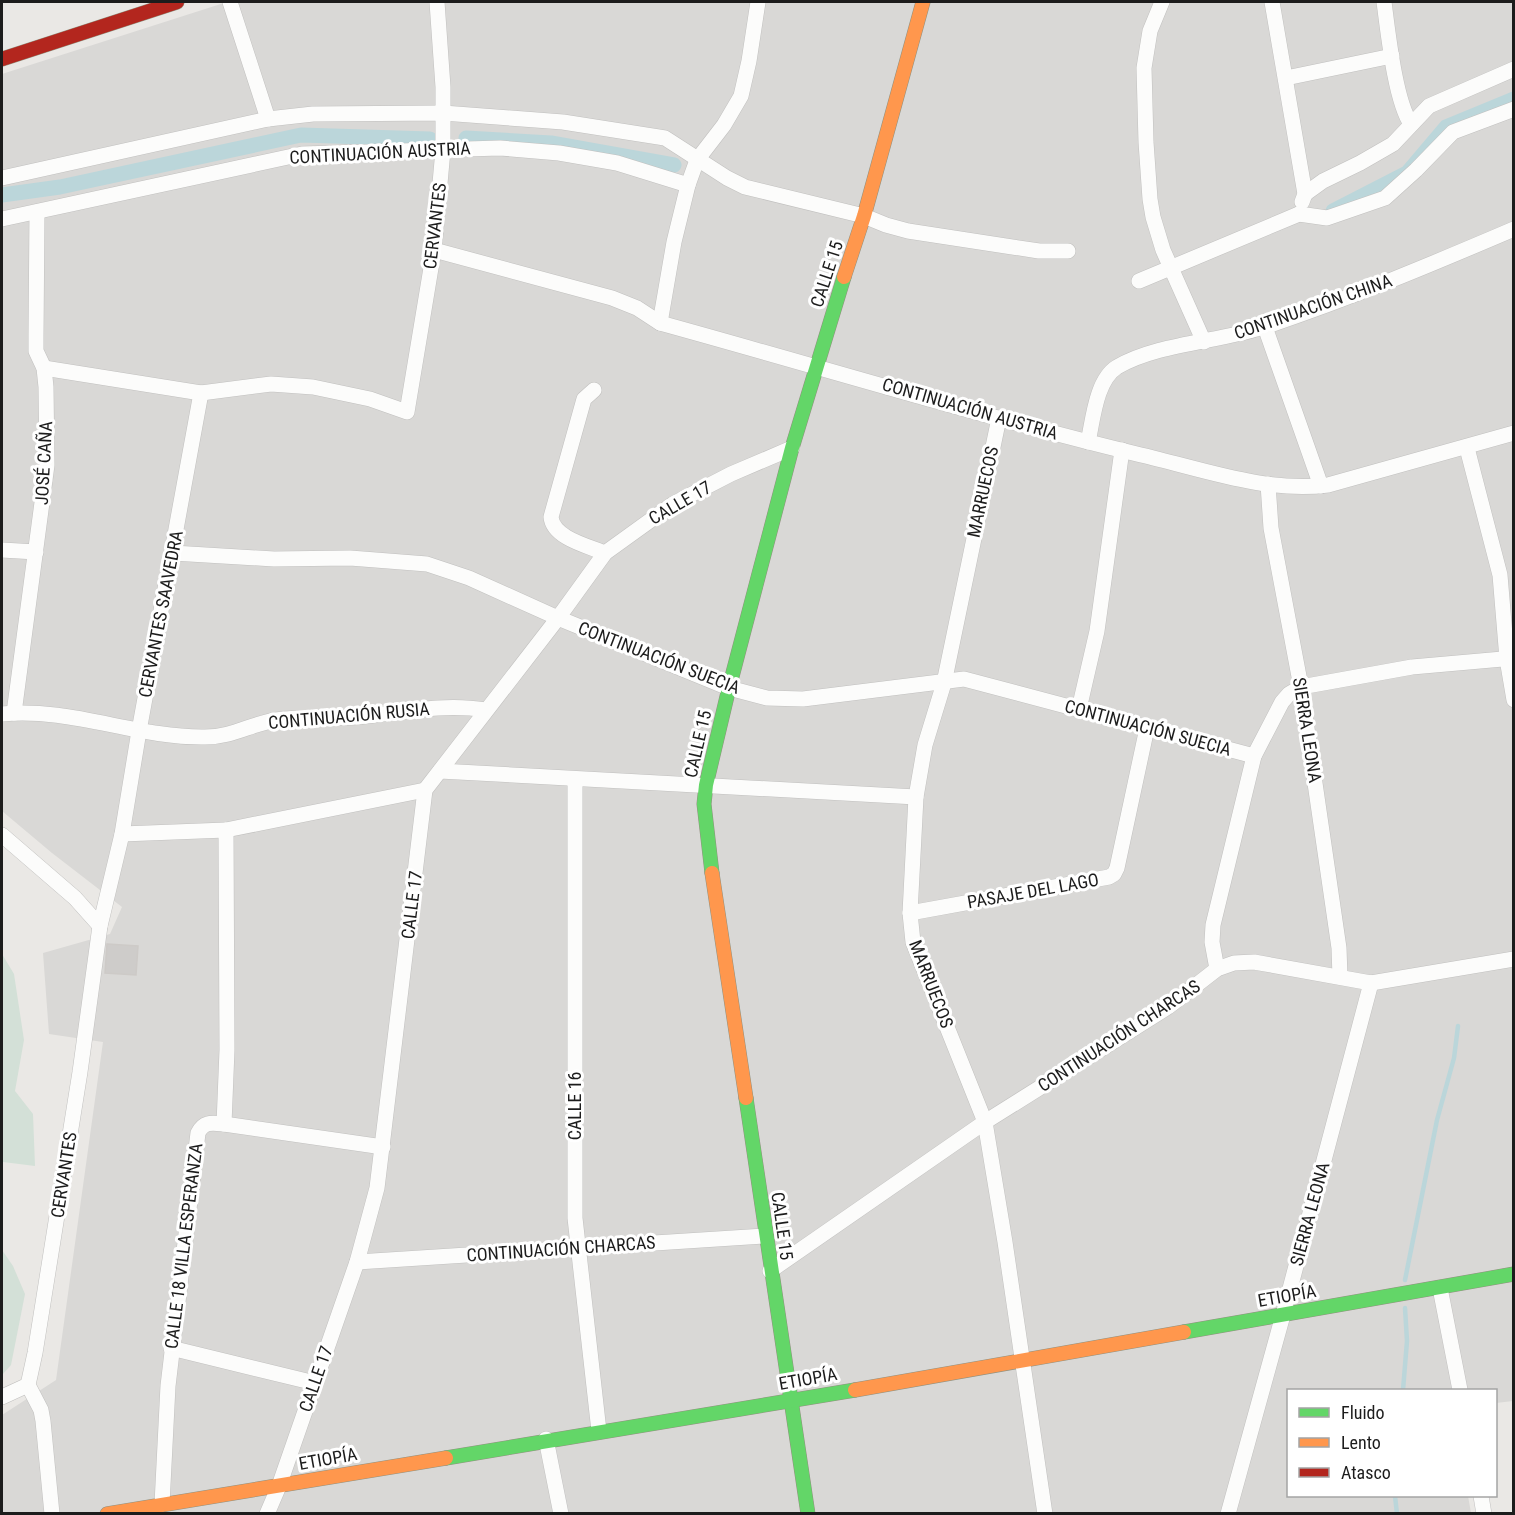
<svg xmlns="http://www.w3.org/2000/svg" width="1515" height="1515" font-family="'Roboto Condensed',sans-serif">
<rect width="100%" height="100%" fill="#eae8e5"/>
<path fill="#d9d8d6" d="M 227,2 L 1513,2 L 1513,1401 L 1496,1403 L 1496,1390 L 1288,1390 L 1288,1496 L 1468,1496 L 1471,1513 L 2,1513 L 2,1415 L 56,1380 L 103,1042 L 49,1034 L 43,953 L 110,934 L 122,907 L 52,853 L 2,811 L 2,74 Z"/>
<g fill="#d3e0d7">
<path d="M 2,954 L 14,974 L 24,1040 L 15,1091 L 33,1114 L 35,1166 L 3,1162 L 2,1167 Z"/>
<path d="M 2,1250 L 13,1266 L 25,1294 L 11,1365 L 2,1375 Z"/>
</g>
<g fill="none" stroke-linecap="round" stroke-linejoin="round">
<g stroke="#bbd6da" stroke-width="4.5">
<path d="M 1405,1280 L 1437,1120 L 1454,1058 L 1458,1026"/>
<path d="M 1403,1390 L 1407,1341 L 1405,1308"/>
<path d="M 1395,1496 L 1397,1514"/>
</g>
<g stroke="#bbd6da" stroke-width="15">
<path d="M 466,138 L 551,143 L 674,165"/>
<path d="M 2,195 L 60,187 L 301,135 L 430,139"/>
<path d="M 1333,211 L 1407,173 L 1446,127 L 1514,99"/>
</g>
</g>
<path fill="#ceccca" stroke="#cdcac7" stroke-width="1.5" d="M 107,944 L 138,946 L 136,975 L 105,973 Z"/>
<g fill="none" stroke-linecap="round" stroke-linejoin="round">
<g stroke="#c1c0bf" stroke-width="16">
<g id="street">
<path d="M 230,2 L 268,119"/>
<path d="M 1162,2 L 1150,31 L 1144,68 L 1146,142 L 1150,199 L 1153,217 L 1163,250 L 1204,342"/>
<path d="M 1272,2 L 1305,194 L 1302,202"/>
<path d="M 1384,2 C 1388,31 1395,101 1411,124"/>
<path d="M 1286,78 L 1392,56"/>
<path d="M 2,178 L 268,119 L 313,114 L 443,113 L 563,122 L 665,138 L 727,178 L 745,187 L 864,216 L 886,225 L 908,231 L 1039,251 L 1068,251"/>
<path d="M 1305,194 L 1323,181 L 1360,163 L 1393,144 L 1429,106 L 1514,69"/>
<path d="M 1299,214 L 1327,218 L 1385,198 L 1416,170 L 1453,132 L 1514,109"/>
<path d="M 2,219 L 302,154 L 500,148 L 559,153 L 617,163 L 688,185"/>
<path d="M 434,250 L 612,298 L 637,308 L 660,323 C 820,367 979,416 1141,455 C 1202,469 1266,493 1328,485 L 1514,433"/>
<path d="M 1139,281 L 1299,214"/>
<path d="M 660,323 L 674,242 L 688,185 L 697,160 L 724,125 L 741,96 L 749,61 L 758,2"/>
<path d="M 1265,327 L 1321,486"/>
<path d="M 44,368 L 201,393 L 271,384 L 313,387 L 370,399 L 407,412 L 434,250 L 443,150 L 443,87 L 437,2"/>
<path d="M 594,390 L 584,399 L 551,517 C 553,538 588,546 605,553"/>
<path d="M 999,418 L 944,683 L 925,745 L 916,797 L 910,913 L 913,942 L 985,1122 L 1005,1242 L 1045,1514"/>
<path d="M 1088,442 C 1093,420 1096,380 1117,367 C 1158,343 1220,342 1267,326 C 1351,298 1432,264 1514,229"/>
<path d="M 1467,448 L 1500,575 L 1507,659 L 1514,700"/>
<path d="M 1268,484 L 1271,528 L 1301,687 L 1339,948 L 1340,977"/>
<path d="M 2,550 L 36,552"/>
<path d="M 173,553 L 274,559 L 350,558 L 427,564 L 469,578 L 558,618 L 729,688 L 767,698 L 803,699 L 964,679 L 1254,756"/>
<path d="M 1079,709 L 1097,631 L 1122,450"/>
<path d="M 14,713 L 47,465 L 46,387 L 44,368 L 36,351 L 36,337 L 37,212"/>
<path d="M 2,714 C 70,707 137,738 205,737 C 233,737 250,724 276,720 C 303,716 331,719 358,717 C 400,713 443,703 485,710"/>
<path d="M 440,771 L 916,797"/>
<path d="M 575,779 L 575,1218 L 599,1431"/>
<path d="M 122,834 L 226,830 L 425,790"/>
<path d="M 2,835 L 75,898 L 100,926"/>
<path d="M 910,913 L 1109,877 L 1114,874 L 1117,868 L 1147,728"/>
<path d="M 1217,969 L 1212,942 L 1213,925 L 1254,756 L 1282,702 L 1289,694 L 1301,687 L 1412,667 L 1514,658"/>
<path d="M 224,1124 L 383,1147"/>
<path d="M 357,1262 L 765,1236"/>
<path d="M 770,1271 L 985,1122 L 1168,1007 L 1217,969 L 1234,963 L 1254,962 L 1371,983 L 1514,959"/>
<path d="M 1440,1288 L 1460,1390"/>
<path d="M 171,1348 L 315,1383"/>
<path d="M 2,1397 L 28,1385"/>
<path d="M 546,1439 L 561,1514"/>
<path d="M 1481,1496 L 1484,1514"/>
<path d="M 162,1504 L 168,1386 L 198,1133 C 204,1121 212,1123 224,1124 L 227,1050 L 226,830"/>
<path d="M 52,1514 L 43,1421 L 41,1410 L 28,1385 L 35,1353 L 80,1072 L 100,926 L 122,834 L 139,731 L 201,393"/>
<path d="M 267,1514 L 279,1486 L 357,1262 L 377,1188 L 425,790 L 558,618 L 605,553 L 673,504 L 731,474 L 792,448"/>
<path d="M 1228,1514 L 1283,1315 L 1371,983"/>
</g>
</g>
<g stroke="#91917f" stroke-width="15">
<g id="fast">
<path d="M 712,873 L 704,804 L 706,785 L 729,688 L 792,448 L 844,277"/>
<path d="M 746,1098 L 808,1514"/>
<path d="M 1184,1332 L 1514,1274"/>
<path d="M 446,1458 L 855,1390"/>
</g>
</g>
<g stroke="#91917f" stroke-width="15">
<g id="slow">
<path d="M 844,277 L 864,216 L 923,2"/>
<path d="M 712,873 L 746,1098"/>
<path d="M 855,1390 L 1184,1332"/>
<path d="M 107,1514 L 446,1458"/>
</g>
</g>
<g stroke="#91917f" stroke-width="15">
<path id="jam" d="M 2,59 L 177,2"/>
</g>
<use href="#street" stroke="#fcfcfb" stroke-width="15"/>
<use href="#fast" stroke="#63d668" stroke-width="14"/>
<use href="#slow" stroke="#ff974d" stroke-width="14"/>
<use href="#jam" stroke="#b3261e" stroke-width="14"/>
</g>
<g text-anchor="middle" stroke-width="6" stroke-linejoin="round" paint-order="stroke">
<g font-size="18" fill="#1c1c1c" stroke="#fff">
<text transform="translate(380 153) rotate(-3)" y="6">CONTINUACIÓN AUSTRIA</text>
<text transform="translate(435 226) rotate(-83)" y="6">CERVANTES</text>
<text transform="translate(827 274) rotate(-72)" y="6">CALLE 15</text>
<text transform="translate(1313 307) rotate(-19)" y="6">CONTINUACIÓN CHINA</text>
<text transform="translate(970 409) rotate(16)" y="6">CONTINUACIÓN AUSTRIA</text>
<text transform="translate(44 463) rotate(-87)" y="6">JOSÉ CAÑA</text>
<text transform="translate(983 492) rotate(-78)" y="6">MARRUECOS</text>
<text transform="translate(680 503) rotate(-30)" y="6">CALLE 17</text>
<text transform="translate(161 614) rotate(-79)" y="6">CERVANTES SAAVEDRA</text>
<text transform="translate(659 658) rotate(21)" y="6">CONTINUACIÓN SUECIA</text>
<text transform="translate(349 716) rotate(-5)" y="6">CONTINUACIÓN RUSIA</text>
<text transform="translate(1148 728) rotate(15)" y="6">CONTINUACIÓN SUECIA</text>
<text transform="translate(1307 730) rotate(81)" y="6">SIERRA LEONA</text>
<text transform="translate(698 744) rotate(-77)" y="6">CALLE 15</text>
<text transform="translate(1033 891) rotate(-10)" y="6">PASAJE DEL LAGO</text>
<text transform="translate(412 905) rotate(-83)" y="6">CALLE 17</text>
<text transform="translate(931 984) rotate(69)" y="6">MARRUECOS</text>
<text transform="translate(1119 1036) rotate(-33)" y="6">CONTINUACIÓN CHARCAS</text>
<text transform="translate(575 1106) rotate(-90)" y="6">CALLE 16</text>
<text transform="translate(64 1175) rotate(-81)" y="6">CERVANTES</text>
<text transform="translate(1310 1214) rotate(-75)" y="6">SIERRA LEONA</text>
<text transform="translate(782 1226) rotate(82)" y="6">CALLE 15</text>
<text transform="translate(184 1246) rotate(-83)" y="6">CALLE 18 VILLA ESPERANZA</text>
<text transform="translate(561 1249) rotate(-4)" y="6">CONTINUACIÓN CHARCAS</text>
<text transform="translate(1287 1296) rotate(-10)" y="6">ETIOPÍA</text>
<text transform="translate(316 1379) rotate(-71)" y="6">CALLE 17</text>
<text transform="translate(808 1379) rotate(-10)" y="6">ETIOPÍA</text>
<text transform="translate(328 1459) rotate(-10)" y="6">ETIOPÍA</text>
</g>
</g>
<rect width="1515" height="1515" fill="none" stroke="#1c1c1c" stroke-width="6"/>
<rect x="1287" y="1389" width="210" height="108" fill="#ffffff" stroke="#a4a4a4" stroke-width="1.5"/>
<rect x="1299" y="1408" width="30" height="9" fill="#63d668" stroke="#a4a4a4" stroke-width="1.5"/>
<text x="1341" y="1419" font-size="18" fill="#1c1c1c">Fluido</text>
<rect x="1299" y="1438" width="30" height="9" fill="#ff974d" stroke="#a4a4a4" stroke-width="1.5"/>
<text x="1341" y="1449" font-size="18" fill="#1c1c1c">Lento</text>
<rect x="1299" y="1468" width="30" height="9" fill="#b3261e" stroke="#a4a4a4" stroke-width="1.5"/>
<text x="1341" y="1479" font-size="18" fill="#1c1c1c">Atasco</text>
</svg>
